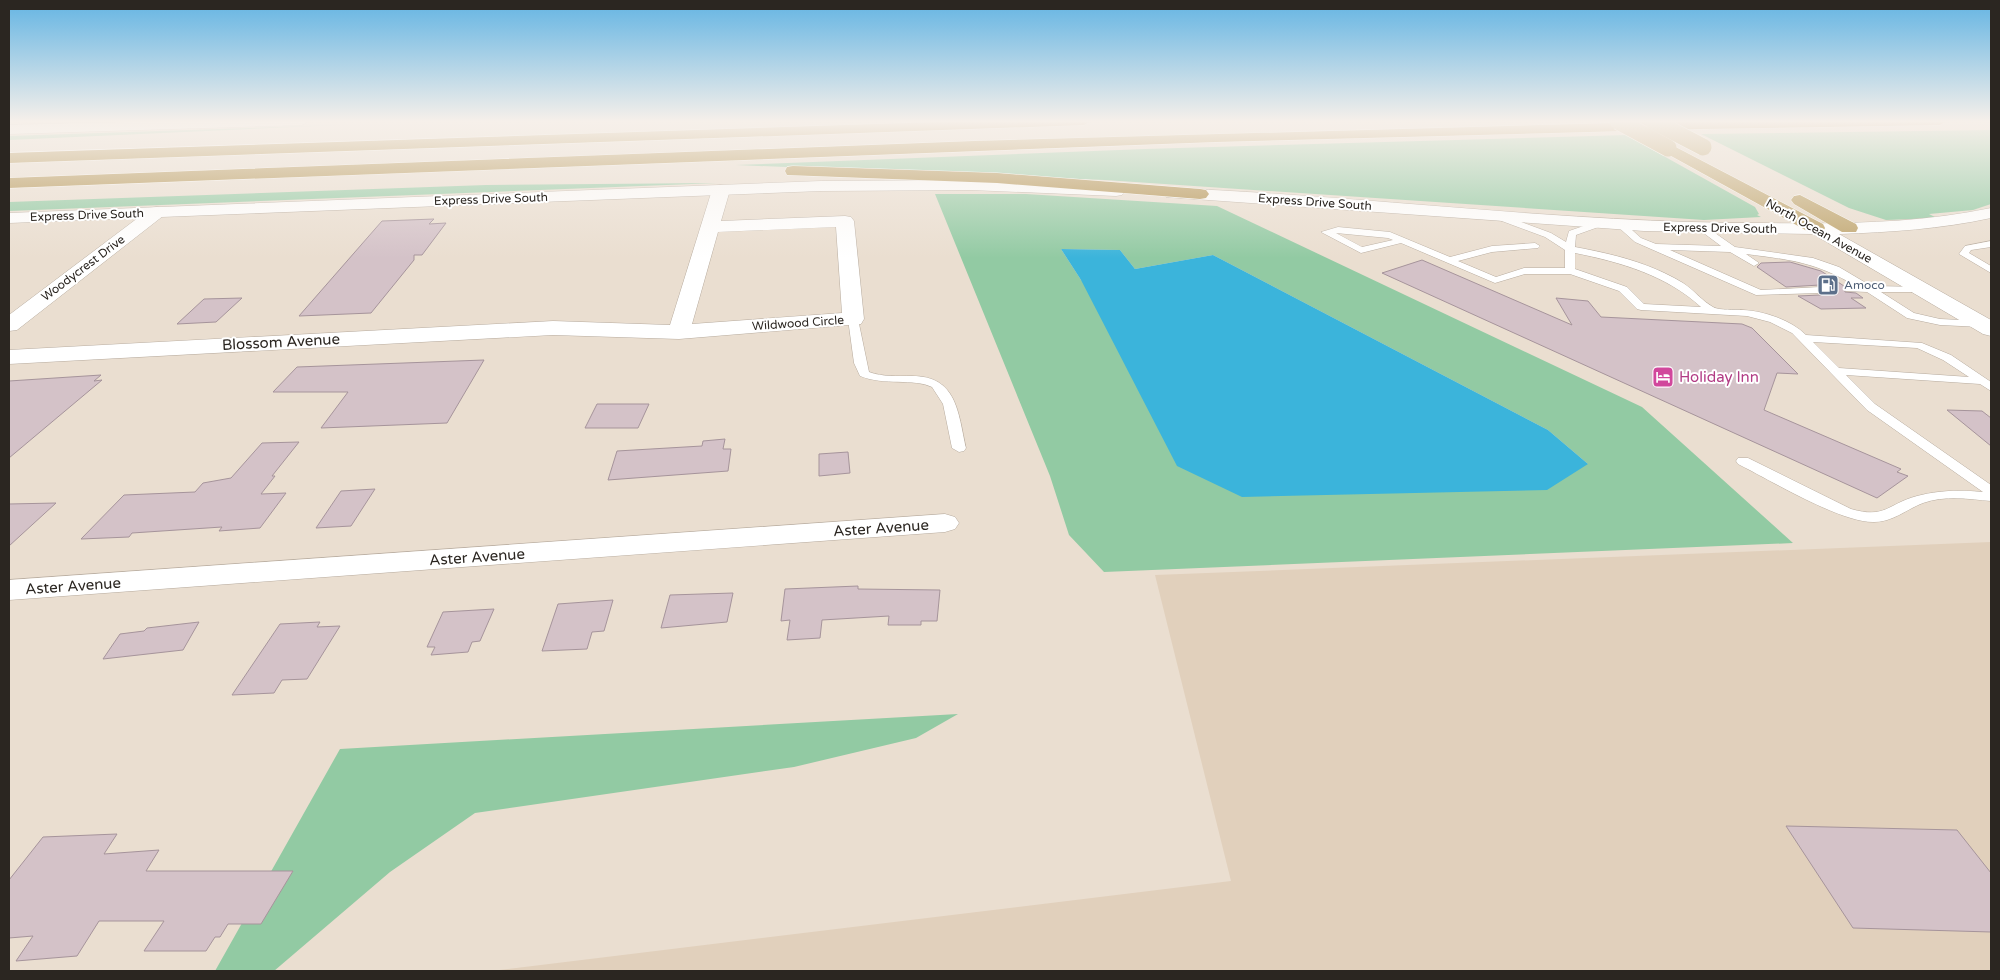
<svg xmlns="http://www.w3.org/2000/svg" width="2000" height="980" font-family="'Varela Round',sans-serif">
<rect width="100%" height="100%" fill="#eaded0"/>
<path fill="#e1d0bc" d="M 1991,542 L 1991,971 L 491,971 L 1231,881 L 1155,575 Z"/>
<g fill="#92caa3" fill-rule="evenodd">
<path d="M 339,125 L 9,140 L 9,136 Z"/>
<path d="M 1991,130 L 1991,204 L 1973,210 L 1929,214 L 1937,218 L 1886,220 L 1849,208 L 1701,134 Z"/>
<path d="M 1626,135 L 1755,207 L 1759,214 L 1757,215 L 1761,217 L 1704,220 L 1105,180 L 736,165 L 1145,149 Z"/>
<path d="M 717,183 L 9,211 L 9,202 L 486,185 Z"/>
<path d="M 935,194 L 1026,194 L 1217,206 L 1642,407 L 1793,543 L 1104,572 L 1069,535 L 1050,476 ZM 1061,249 L 1120,250 L 1135,269 L 1213,255 L 1548,430 L 1588,464 L 1081,280 Z"/>
<path d="M 958,714 L 916,738 L 794,767 L 475,813 L 390,872 L 274,971 L 215,971 L 340,749 Z"/>
</g>
<path fill="#3bb4db" d="M 1061,249 L 1120,250 L 1135,269 L 1213,255 L 1548,430 L 1588,464 L 1547,490 L 1242,497 L 1177,466 L 1081,280 Z"/>
<g fill="#d4c2c8" stroke="#a6949b">
<path d="M 434,219 L 429,224 L 446,223 L 422,255 L 414,255 L 414,260 L 371,313 L 299,316 L 382,221 Z"/>
<path d="M 1422,260 L 1572,325 L 1556,298 L 1588,301 L 1601,317 L 1742,324 L 1752,328 L 1798,374 L 1777,373 L 1764,410 L 1901,469 L 1897,472 L 1908,476 L 1877,498 L 1382,273 Z"/>
<path d="M 1790,262 L 1821,271 L 1844,286 L 1845,292 L 1856,293 L 1863,298 L 1851,298 L 1866,308 L 1821,309 L 1798,296 L 1820,295 L 1826,292 L 1826,288 L 1820,285 L 1786,287 L 1757,267 L 1761,263 Z"/>
<path d="M 242,298 L 216,322 L 177,324 L 204,299 Z"/>
<path d="M 484,360 L 447,423 L 321,428 L 348,392 L 273,392 L 297,367 Z"/>
<path d="M 101,375 L 94,381 L 102,380 L 9,458 L 9,381 Z"/>
<path d="M 597,404 L 649,404 L 638,428 L 585,428 Z"/>
<path d="M 1947,410 L 1982,411 L 1991,418 L 1991,446 Z"/>
<path d="M 725,439 L 723,449 L 731,449 L 728,471 L 608,480 L 617,451 L 702,446 L 703,441 Z"/>
<path d="M 299,442 L 272,476 L 275,476 L 261,494 L 286,493 L 260,528 L 219,531 L 222,527 L 132,533 L 129,537 L 81,539 L 124,495 L 195,492 L 203,483 L 231,478 L 262,443 Z"/>
<path d="M 848,452 L 850,473 L 819,476 L 819,454 Z"/>
<path d="M 375,489 L 351,526 L 316,528 L 341,491 Z"/>
<path d="M 56,503 L 9,546 L 9,504 Z"/>
<path d="M 858,586 L 858,589 L 940,590 L 937,621 L 921,621 L 921,625 L 888,625 L 889,616 L 822,620 L 820,638 L 787,640 L 790,620 L 781,621 L 785,589 Z"/>
<path d="M 733,593 L 727,622 L 661,628 L 670,595 Z"/>
<path d="M 613,600 L 604,631 L 592,632 L 587,649 L 542,651 L 558,604 Z"/>
<path d="M 494,609 L 480,641 L 472,642 L 468,652 L 431,655 L 435,647 L 427,647 L 443,612 Z"/>
<path d="M 199,622 L 183,650 L 103,659 L 120,634 L 144,631 L 147,628 Z"/>
<path d="M 320,622 L 317,627 L 340,626 L 307,679 L 282,680 L 274,693 L 232,695 L 280,624 Z"/>
<path d="M 1786,826 L 1957,830 L 1991,873 L 1991,932 L 1853,928 Z"/>
<path d="M 117,834 L 104,854 L 159,850 L 146,871 L 293,871 L 261,924 L 228,924 L 220,937 L 215,937 L 206,951 L 144,951 L 164,921 L 99,921 L 77,956 L 16,961 L 33,936 L 9,938 L 9,880 L 43,837 Z"/>
</g>
<g fill="none" stroke-linecap="round" stroke-linejoin="round">
<g stroke="#b7ab9e" stroke-width="1">
<g id="service">
<path d="M 1491,213 L 1497,213 L 1551,233 L 1566,242 L 1569,231 L 1598,221 L 1604,221 L 1604,225 L 1576,235 L 1575,247 C 1613,254 1650,263 1683,283 C 1694,290 1702,301 1713,307 C 1720,311 1735,309 1743,310 C 1764,311 1791,320 1806,335 L 1922,343 L 1951,355 L 1991,382 L 1991,391 L 1980,384 L 1846,375 L 1875,404 L 1991,485 L 1991,501 C 1969,499 1945,495 1923,503 C 1907,509 1893,522 1874,522 C 1841,523 1770,480 1738,464 L 1736,461 L 1738,458 L 1748,458 L 1851,509 C 1886,519 1887,504 1917,496 C 1940,490 1960,490 1983,492 L 1867,410 L 1792,333 L 1770,322 L 1747,316 L 1641,310 L 1637,309 L 1619,291 L 1570,274 L 1525,274 L 1495,283 L 1401,243 L 1361,253 L 1321,232 L 1338,227 L 1390,232 L 1450,257 L 1492,246 L 1535,243 L 1540,246 L 1538,248 L 1492,252 L 1458,261 L 1496,277 L 1524,268 L 1565,268 L 1565,250 L 1545,237 L 1491,217 ZM 1336,233 L 1388,238 L 1393,240 L 1362,247 ZM 1575,253 C 1620,262 1666,275 1701,307 L 1644,304 L 1627,287 L 1575,269 ZM 1813,342 L 1917,348 L 1943,360 L 1969,377 L 1839,368 Z"/>
<path d="M 1617,222 L 1623,222 L 1641,238 L 1656,244 L 1721,246 L 1697,228 L 1705,226 L 1735,247 L 1813,258 L 1839,267 L 1871,286 L 1926,287 L 1927,289 L 1922,292 L 1881,292 L 1914,313 L 1940,319 L 1982,321 L 1987,324 L 1982,327 L 1940,325 L 1907,318 L 1867,292 L 1846,291 L 1846,287 L 1856,286 C 1815,262 1792,260 1746,254 L 1759,263 L 1754,266 L 1730,252 L 1670,250 L 1761,290 L 1820,287 L 1825,290 L 1820,293 L 1756,295 L 1635,242 L 1617,226 Z"/>
<path d="M 1991,241 L 1991,247 L 1971,250 L 1969,253 L 1991,266 L 1991,273 L 1959,254 L 1965,246 Z"/>
<path d="M 853,316 L 858,319 L 869,372 C 883,377 897,376 912,376 C 957,376 958,412 966,448 L 964,451 L 959,452 L 952,448 L 943,404 L 932,387 C 914,378 884,386 860,376 L 854,363 L 848,319 Z"/>
</g>
</g>
<g stroke="#b7ab9e" stroke-width="1">
<g id="minor">
<path d="M 721,185 L 727,186 L 730,190 L 721,221 L 845,216 L 851,217 L 854,221 L 864,319 L 861,324 L 679,339 L 553,335 L 9,364 L 9,350 L 553,321 L 670,325 L 712,190 L 715,186 ZM 836,227 L 842,313 L 692,324 L 718,232 Z"/>
<path d="M 157,207 L 163,208 L 166,212 L 163,216 L 17,330 L 9,331 L 9,315 L 151,208 Z"/>
<path d="M 945,514 L 955,517 L 959,523 L 955,529 L 945,532 L 9,600 L 9,580 Z"/>
</g>
</g>
<g stroke="#b7ab9e" stroke-width="1">
<g id="secondary">
<path d="M 171,121 L 309,121 L 302,125 L 9,134 L 9,125 Z"/>
<path d="M 971,180 L 1116,186 L 1122,187 L 1125,191 L 1122,195 L 1116,196 L 971,190 L 821,191 L 9,223 L 9,213 L 821,181 Z"/>
<path d="M 1172,188 C 1368,196 1564,223 1761,223 C 1838,224 1915,224 1991,208 L 1991,218 C 1941,229 1891,232 1839,234 L 1991,320 L 1991,336 L 1983,334 L 1813,234 L 1644,231 L 1166,197 L 1163,193 L 1166,189 Z"/>
</g>
</g>
<g stroke="#fff" stroke-width="1">
<g id="trunk">
<path d="M 1668,143 L 1823,224 L 1825,228 L 1823,232 L 1809,232 L 1662,151 L 1660,148 L 1662,145 Z"/>
<path d="M 1800,195 L 1856,224 L 1858,228 L 1856,232 L 1842,232 L 1794,204 L 1791,200 L 1794,196 Z"/>
</g>
</g>
<g stroke="#fff" stroke-width="1">
<g id="motorway">
<path d="M 967,121 L 1091,121 L 1084,125 L 9,163 L 9,153 Z"/>
<path d="M 1684,121 L 1947,121 L 1940,125 L 1699,129 L 1216,142 L 9,188 L 9,178 L 974,141 Z"/>
<path d="M 793,166 L 997,173 L 1200,189 L 1206,190 L 1209,194 L 1206,198 L 1200,199 L 997,183 L 787,175 L 785,171 L 787,167 Z"/>
</g>
</g>
<use href="#service" fill="#fff" fill-rule="evenodd"/>
<use href="#minor" fill="#fff" fill-rule="evenodd"/>
<use href="#secondary" fill="#fff" fill-rule="evenodd"/>
<use href="#trunk" fill="#c0a66f" fill-rule="evenodd"/>
<use href="#motorway" fill="#b08f4b" fill-rule="evenodd"/>
<g stroke="#fff" stroke-width="18" stroke-linecap="butt">
<g id="trunk-bridge">
<path d="M 1618,121 L 1668,148"/>
<path d="M 1653,121 L 1703,147"/>
</g>
</g>
<use href="#trunk-bridge" stroke="#c0a66f" stroke-width="17"/>
</g>
<linearGradient id="sky" x2="0" y2="1"><stop stop-color="#63b4e3"/><stop offset="0.47" stop-color="#f6f0ea"/><stop offset="1" stop-color="#f6f0ea" stop-opacity="0"/></linearGradient>
<rect width="2000" height="258" fill="url(#sky)"/>
<defs>
<g id="fuel-square" transform="scale(1.125)"><rect x="-9" y="-9" width="18" height="18" rx="4" fill="#5c6f8a" stroke="#fff"/><path d="M-5.5-6h7V0h2V4h1.3V-2.5L3-4.5l.8-.8L6-3V5H2.5V1h-1V6h-7ZM-4.2-4.7v3.2H.2V-4.7Z" fill="#fff"/></g>
<g id="hotel-square" transform="scale(1.125)"><rect x="-9" y="-9" width="18" height="18" rx="4" fill="#d1479c" stroke="#fff"/><path d="M-6-4.5h1.5V1H6V5H4.5V3h-9V5H-6ZM-4 0a1.8 1.8 0 1 1 3.6 0ZM.5 0V-2.5h3Q6-2.5 6 0Z" fill="#fff"/></g>
</defs>
<g fill-rule="evenodd">
<use href="#fuel-square" x="1828" y="285"/>
<use href="#hotel-square" x="1663" y="377"/>
</g>
<g text-anchor="middle" stroke-width="4" stroke-linejoin="round" paint-order="stroke">
<g font-size="12" fill="#2b2621" stroke="#fff">
<text transform="translate(491 199) rotate(-2)" y="4">Express Drive South</text>
<text transform="translate(1315 202) rotate(4)" y="4">Express Drive South</text>
<text transform="translate(87 215) rotate(-2)" y="4">Express Drive South</text>
<text transform="translate(1720 228) rotate(1)" y="4">Express Drive South</text>
<text transform="translate(1819 231) rotate(29)" y="4">North Ocean Avenue</text>
<text transform="translate(83 268) rotate(-37)" y="4">Woodycrest Drive</text>
<text transform="translate(798 323) rotate(-4)" y="4">Wildwood Circle</text>
</g>
<g font-size="12" fill="#4e5e75" stroke="#fff" text-anchor="start">
<text x="1844" y="289">Amoco</text>
</g>
<g font-size="15" fill="#2b2621" stroke="#fff">
<text transform="translate(281 342) rotate(-3)" y="5">Blossom Avenue</text>
<text transform="translate(881 528) rotate(-4)" y="5">Aster Avenue</text>
<text transform="translate(477 557) rotate(-4)" y="5">Aster Avenue</text>
<text transform="translate(73 586) rotate(-4)" y="5">Aster Avenue</text>
</g>
<g font-size="15" fill="#b23c85" stroke="#fff" text-anchor="start">
<text x="1679" y="382">Holiday Inn</text>
</g>
</g>
<rect width="2000" height="980" fill="none" stroke="#2b2621" stroke-width="20"/>
</svg>
